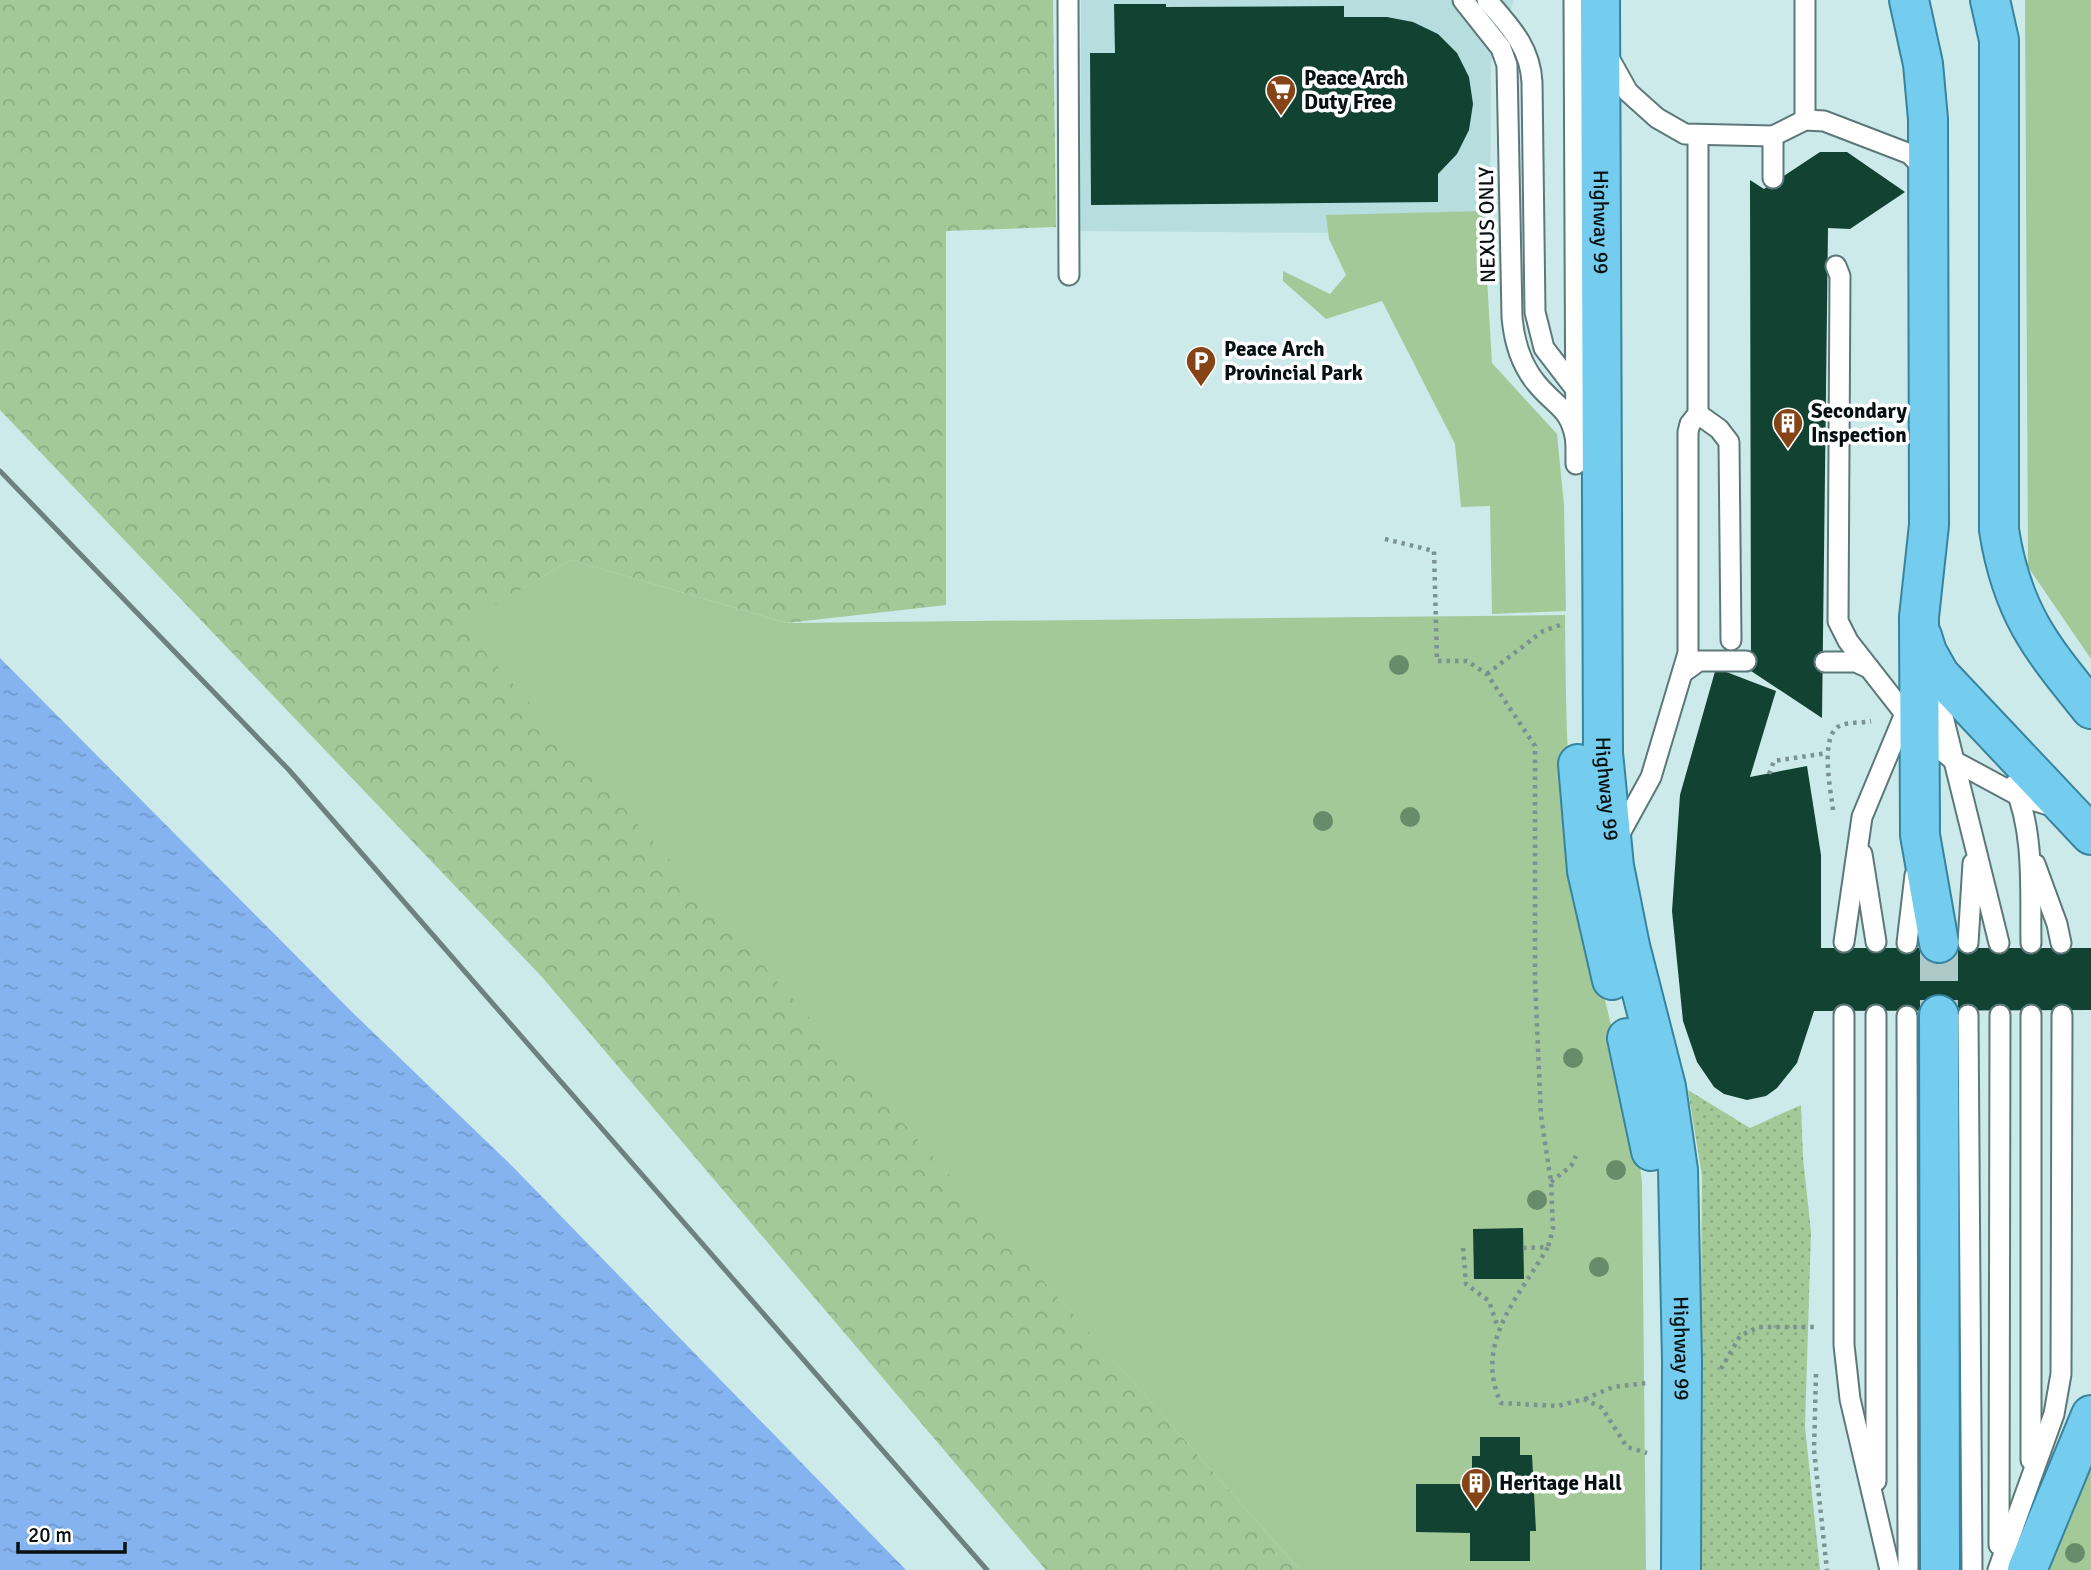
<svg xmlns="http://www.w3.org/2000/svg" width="2091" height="1570" font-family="Signika,sans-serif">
<defs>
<pattern id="forest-crowns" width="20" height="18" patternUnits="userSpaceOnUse" patternTransform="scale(1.75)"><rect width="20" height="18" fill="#a4c998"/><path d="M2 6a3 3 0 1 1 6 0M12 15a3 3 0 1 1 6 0" fill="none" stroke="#8cac82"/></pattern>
<pattern id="garden-dots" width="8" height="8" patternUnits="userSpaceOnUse" patternTransform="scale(1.75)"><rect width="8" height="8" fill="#a4c998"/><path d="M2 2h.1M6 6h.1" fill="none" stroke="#8cac82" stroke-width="1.8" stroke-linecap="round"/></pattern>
<pattern id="water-ripples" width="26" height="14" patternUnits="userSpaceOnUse" patternTransform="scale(1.75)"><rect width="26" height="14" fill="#85b3ef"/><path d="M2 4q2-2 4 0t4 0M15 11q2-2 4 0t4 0" fill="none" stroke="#7199cc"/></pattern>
</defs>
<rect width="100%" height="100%" fill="#cdeaea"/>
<path fill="#b7dede" d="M 1081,0 L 1514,0 L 1491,61 L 1490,234 L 1080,231 Z"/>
<g fill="#a4c998">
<path d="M 2025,0 L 2091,0 L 2091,659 L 2028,567 Z"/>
<path d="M 1483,211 L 1492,363 L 1557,434 L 1564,505 L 1566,611 L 1492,614 L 1490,506 L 1461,507 L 1455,444 L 1382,301 L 1326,319 L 1283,281 L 1283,271 L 1330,294 L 1346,275 L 1329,239 L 1326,215 Z"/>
<path d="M 571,560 L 787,623 L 1565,615 C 1566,712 1566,810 1584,906 C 1602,999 1631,1089 1642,1182 L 1646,1570 L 1300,1570 L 460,625 Z"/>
<path d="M 2091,1463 L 2091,1570 L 2041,1570 Z"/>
</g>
<path fill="url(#forest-crowns)" d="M 0,0 L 1053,0 L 1056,227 L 946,231 L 946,605 L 787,623 L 571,560 L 461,625 L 1300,1570 L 1046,1570 L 542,977 L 0,410 Z"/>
<path fill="url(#garden-dots)" d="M 1688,1090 L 1750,1128 L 1801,1105 L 1803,1158 L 1811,1232 L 1805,1427 L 1820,1570 L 1699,1570 L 1702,1176 Z"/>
<path fill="url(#water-ripples)" d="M 0,658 L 352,1012 L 513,1167 L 906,1570 L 0,1570 Z"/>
<g fill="#114232">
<path d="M 1114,4 L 1166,4 L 1166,7 L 1344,6 L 1344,17 L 1387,17 L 1413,22 L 1438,34 L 1457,53 L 1469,77 L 1473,104 L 1469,130 L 1457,154 L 1438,174 L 1438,202 L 1091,205 L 1090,53 L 1115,53 Z"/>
<path d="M 1820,152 L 1847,152 L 1905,192 L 1850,229 L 1828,228 L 1822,718 L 1751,671 L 1750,180 L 1764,189 Z"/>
<path d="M 1716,668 L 1776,691 L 1750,777 L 1807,766 L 1821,855 L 1821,948 L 2091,948 L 2091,1010 L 1814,1011 L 1797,1063 L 1777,1088 L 1766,1096 L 1747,1100 L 1724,1094 L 1714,1087 L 1697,1062 L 1683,1021 L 1672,911 L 1680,795 Z"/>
<path d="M 1523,1228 L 1524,1279 L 1474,1279 L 1473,1229 Z"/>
<path d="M 1480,1437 L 1520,1437 L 1520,1455 L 1532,1455 L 1536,1531 L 1530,1531 L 1530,1561 L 1470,1561 L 1470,1533 L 1416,1532 L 1416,1484 L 1472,1484 L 1472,1456 L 1480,1456 Z"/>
</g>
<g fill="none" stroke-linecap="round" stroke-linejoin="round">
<path stroke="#afc9c9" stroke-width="38" stroke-dasharray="38 19" stroke-linecap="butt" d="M 1939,943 L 1939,1015"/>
<g stroke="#5d7878" stroke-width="23">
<g id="service">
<path d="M 1068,0 L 1069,275"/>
<path d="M 1463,0 L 1501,48 L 1507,65 L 1512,317 C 1514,341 1521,365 1537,384 C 1557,408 1571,408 1576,442"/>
<path d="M 1487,0 C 1509,26 1530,46 1532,82 L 1535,312 L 1544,348 L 1577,391"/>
<path d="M 1574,0 L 1576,464"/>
<path d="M 1609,58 L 1628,92 L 1657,118 L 1685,134 L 1773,136 L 1805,120 L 1824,121 L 1910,154 L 1926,171"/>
<path d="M 1805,120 L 1805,0"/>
<path d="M 1773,136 L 1773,178"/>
<path d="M 1836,266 L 1840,276 L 1838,621 L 1848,641 L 1920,733 L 1956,762 L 2019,796 L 2055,807"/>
<path d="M 1698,414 L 1719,429 L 1729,442 L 1731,640"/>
<path d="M 1825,662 L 1856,662 L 1869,668"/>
<path d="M 1685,671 L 1699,661 L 1746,661"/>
<path d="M 1934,680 L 1999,943"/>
<path d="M 2014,785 C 2035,833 2030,892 2031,943"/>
<path d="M 1618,837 L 1651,777 L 1688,653 L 1688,432 L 1690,424 L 1698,414 L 1698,135"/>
<path d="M 1862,854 L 1876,942"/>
<path d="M 2035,864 L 2057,924 L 2061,943"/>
<path d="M 1844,942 L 1862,817 L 1909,704"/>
<path d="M 1907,943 L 1915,875"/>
<path d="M 1968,943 L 1973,863"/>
<path d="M 1844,1015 L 1844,1345 L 1850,1399 L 1890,1570"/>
<path d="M 1876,1015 L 1876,1481"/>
<path d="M 1968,1015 L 1972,1570"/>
<path d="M 1907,1016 L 1908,1570"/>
<path d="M 2031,1460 L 2031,1015"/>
<path d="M 1999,1545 L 2000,1015"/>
<path d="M 1998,1570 L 2054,1414 L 2061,1374 L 2062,1015"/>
</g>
</g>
<g stroke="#38839d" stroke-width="42">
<g id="trunk">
<path id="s1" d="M 1600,0 L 1603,753 L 1614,866 L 1630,946 L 1666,1087 L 1678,1170 L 1682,1361 L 1681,1570"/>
<path d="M 1909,0 L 1923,64 L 1928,119 L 1929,525 L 1919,617 L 1920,835 L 1939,943"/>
<path d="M 1990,0 L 1999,40 L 1999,530 C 2012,612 2040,646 2091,709"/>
<path d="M 1922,636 L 1927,652 L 1940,675 L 2091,835"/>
<path d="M 1578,764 L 1587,871 L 1612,980"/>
<path d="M 1939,1015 L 1940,1570"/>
<path d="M 1627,1038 L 1651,1151"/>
<path d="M 2027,1570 L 2091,1415"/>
</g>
</g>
<g stroke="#7c9191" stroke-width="4.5" stroke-dasharray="3.5 5" stroke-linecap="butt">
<path d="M 1385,539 L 1434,551 L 1437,661 L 1467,661 L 1487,674 L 1535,746 L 1535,981 L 1541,1116 L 1551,1182 L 1553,1229 L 1548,1247"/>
<path d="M 1487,674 L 1543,631 L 1563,624"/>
<path d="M 1769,774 L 1774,761 L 1827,753"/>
<path d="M 1833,810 C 1831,791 1818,732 1842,725 C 1851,722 1862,723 1871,721"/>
<path d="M 1551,1182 L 1571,1166 L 1576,1156"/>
<path d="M 1463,1248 L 1466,1284 L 1489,1301 L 1498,1328"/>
<path d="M 1523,1248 L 1548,1247 C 1519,1297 1473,1343 1501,1403 L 1558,1406 L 1584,1399 L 1602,1408 L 1627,1447 L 1647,1453"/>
<path d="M 1721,1369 L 1740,1336 L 1758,1327 L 1817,1327"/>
<path d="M 1816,1374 L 1814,1450 L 1827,1570"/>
<path d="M 1585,1399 L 1613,1387 L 1647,1383"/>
</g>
<use href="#service" stroke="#fff" stroke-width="19"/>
<use href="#trunk" stroke="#74ccee" stroke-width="38"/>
<path stroke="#6d8181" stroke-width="5" d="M 0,471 L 289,770 L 987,1570"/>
</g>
<g fill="#678c69">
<circle cx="1399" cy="665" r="10"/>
<circle cx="1410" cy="817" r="10"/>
<circle cx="1323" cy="821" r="10"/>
<circle cx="1573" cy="1058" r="10"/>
<circle cx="1616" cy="1170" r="10"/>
<circle cx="1537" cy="1200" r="10"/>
<circle cx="1599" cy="1267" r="10"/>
<circle cx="2075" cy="1553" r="10"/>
</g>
<defs>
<g id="supermarket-pin" transform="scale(1.575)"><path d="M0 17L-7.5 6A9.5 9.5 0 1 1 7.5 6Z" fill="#864315" stroke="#fff"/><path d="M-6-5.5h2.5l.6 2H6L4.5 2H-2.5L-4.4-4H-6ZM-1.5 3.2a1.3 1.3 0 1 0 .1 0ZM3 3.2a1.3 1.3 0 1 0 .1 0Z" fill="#fff"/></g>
<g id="parking-pin" transform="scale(1.575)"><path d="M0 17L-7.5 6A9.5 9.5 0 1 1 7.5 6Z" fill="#864315" stroke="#fff"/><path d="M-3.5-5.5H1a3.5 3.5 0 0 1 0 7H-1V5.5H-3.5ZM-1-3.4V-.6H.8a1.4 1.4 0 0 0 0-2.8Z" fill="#fff"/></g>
<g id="building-pin" transform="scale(1.575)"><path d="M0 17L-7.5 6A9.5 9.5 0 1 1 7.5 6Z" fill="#864315" stroke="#fff"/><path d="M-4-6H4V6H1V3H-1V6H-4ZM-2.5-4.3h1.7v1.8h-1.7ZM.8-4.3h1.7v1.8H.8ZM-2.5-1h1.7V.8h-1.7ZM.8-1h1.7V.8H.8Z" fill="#fff"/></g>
</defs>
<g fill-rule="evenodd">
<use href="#supermarket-pin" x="1281" y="90"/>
<use href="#parking-pin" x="1201" y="361"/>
<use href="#building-pin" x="1788" y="423"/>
<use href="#building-pin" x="1476" y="1483"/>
</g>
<g text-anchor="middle" stroke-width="7" stroke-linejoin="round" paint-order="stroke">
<g font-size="21" font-weight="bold" fill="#071111" stroke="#fff" text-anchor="start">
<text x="1304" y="85">Peace Arch<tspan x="1304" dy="24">Duty Free</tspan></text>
<text x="1224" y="356">Peace Arch<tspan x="1224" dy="24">Provincial Park</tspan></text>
<text x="1811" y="418">Secondary<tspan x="1811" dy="24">Inspection</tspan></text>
<text x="1499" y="1490">Heritage Hall</text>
</g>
<g font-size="21" fill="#071111" stroke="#fff">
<text dy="7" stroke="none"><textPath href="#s1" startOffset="222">Highway 99</textPath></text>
<text transform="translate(1487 225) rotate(-91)" y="7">NEXUS ONLY</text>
<text dy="7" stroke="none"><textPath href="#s1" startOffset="789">Highway 99</textPath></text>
<text dy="7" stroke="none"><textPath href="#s1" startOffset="1356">Highway 99</textPath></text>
</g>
</g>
<path d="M18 1542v10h107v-10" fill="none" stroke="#071111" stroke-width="3.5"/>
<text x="28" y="1542" font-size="21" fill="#071111" stroke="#ffffff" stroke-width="5" paint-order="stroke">20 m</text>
</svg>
